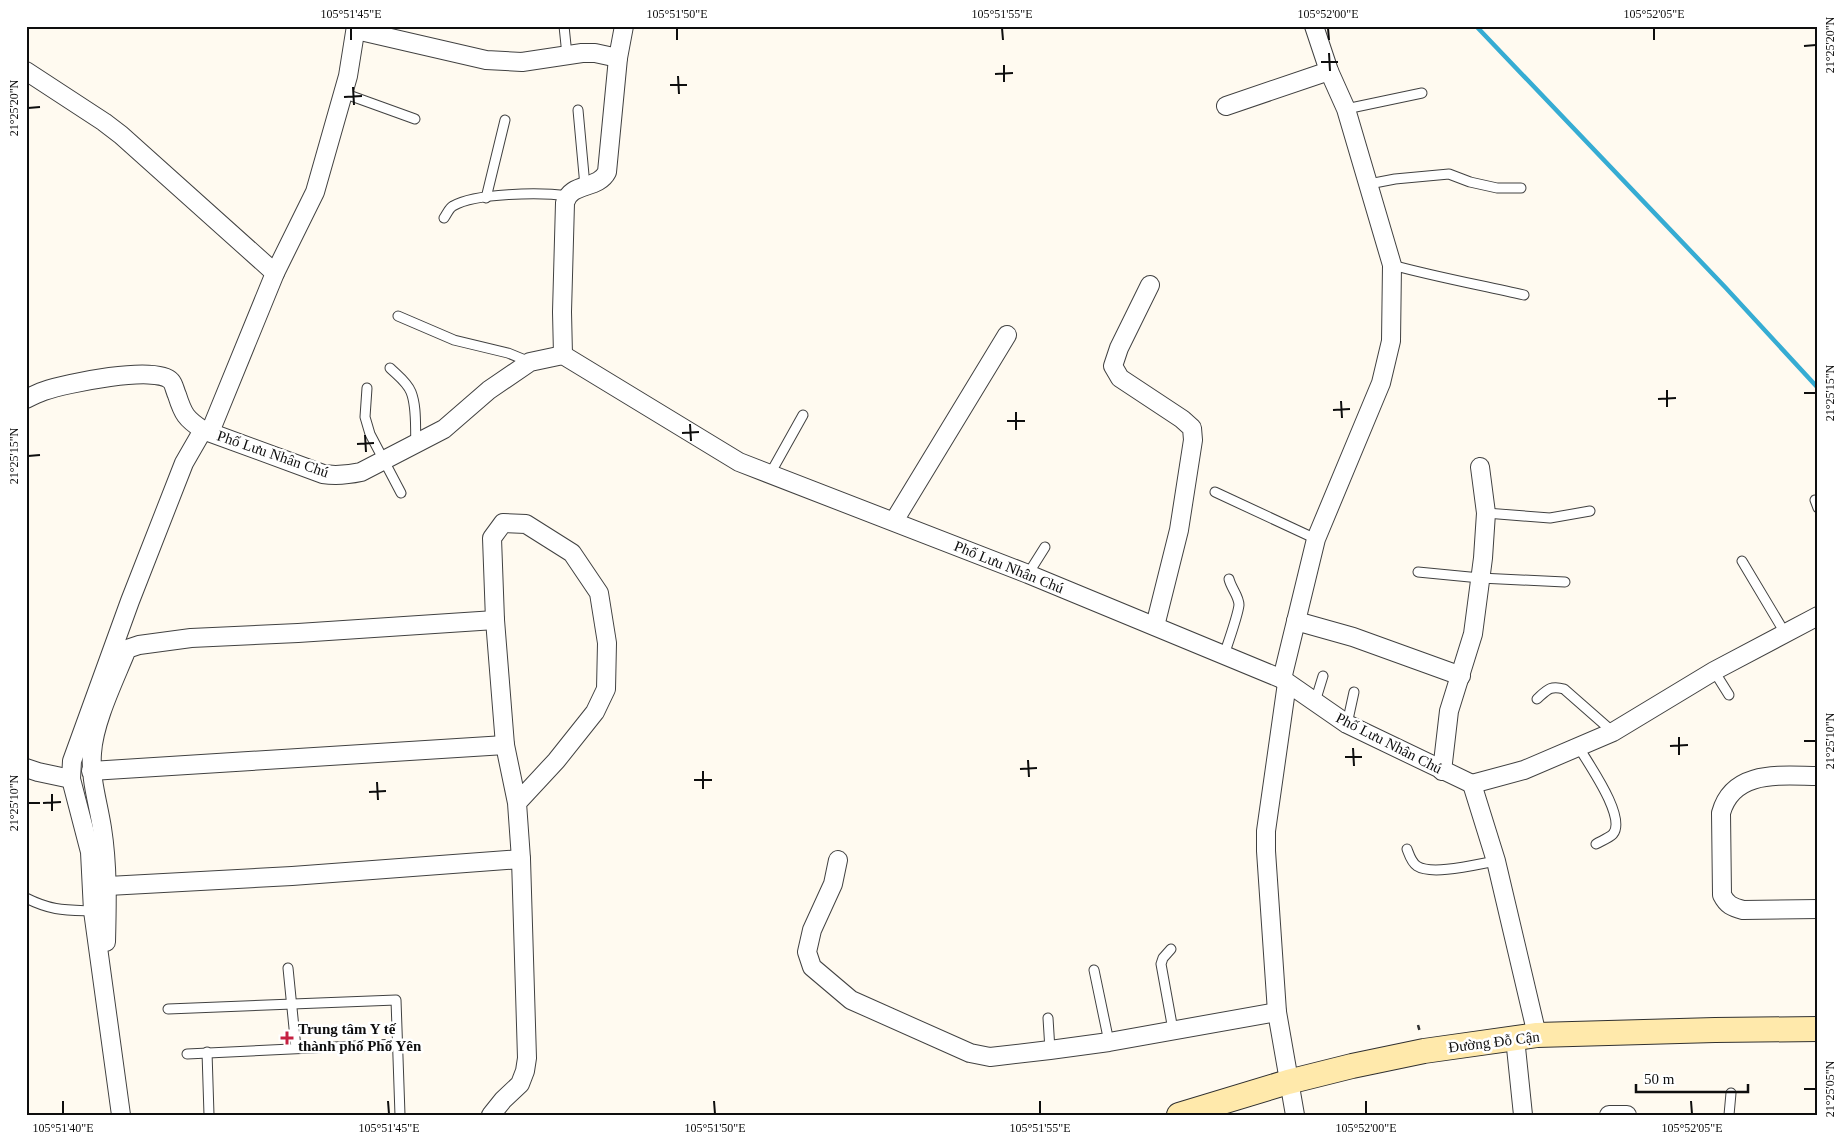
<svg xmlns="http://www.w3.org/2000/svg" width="1844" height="1141" font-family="'Times New Roman',serif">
<rect width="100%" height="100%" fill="#fffaf0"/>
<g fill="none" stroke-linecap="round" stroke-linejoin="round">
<path stroke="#36acd3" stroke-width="4.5" d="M 1476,26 L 1725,287 L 1818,388"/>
<g stroke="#414141" stroke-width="11">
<g id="lane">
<path d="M 564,26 L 567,55"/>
<path d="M 343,93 L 415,119"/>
<path d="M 1346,109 L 1422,93"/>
<path d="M 578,110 L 585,186"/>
<path d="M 1369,184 L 1395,179 L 1449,174 L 1470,182 L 1497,188 L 1521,188"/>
<path d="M 486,198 L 505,120"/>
<path d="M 444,218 C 447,214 449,208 453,206 C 475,193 541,192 567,196"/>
<path d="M 1392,265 C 1436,277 1480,285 1524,295"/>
<path d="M 398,316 L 454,340 L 508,353 L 530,362"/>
<path d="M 390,368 C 397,375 407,382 411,392 C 417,407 415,427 416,443"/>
<path d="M 367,388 L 365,417 L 370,434 L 401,493"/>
<path d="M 770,474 L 803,415"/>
<path d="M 1215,492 L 1316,539"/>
<path d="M 1815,500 L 1818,508"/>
<path d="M 1486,513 L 1550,518 L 1590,511"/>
<path d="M 1742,561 L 1785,633"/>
<path d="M 1418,572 L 1480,578 L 1565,582"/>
<path d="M 1028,574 L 1045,547"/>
<path d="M 1224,655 C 1228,643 1238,615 1239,605 C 1239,596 1231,588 1229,579"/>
<path d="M 1714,671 L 1729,695"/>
<path d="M 1537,699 C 1547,690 1550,685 1564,689 L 1613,732"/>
<path d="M 1315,702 L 1323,676"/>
<path d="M 1347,724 L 1354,692"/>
<path d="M 1578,746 C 1587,762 1627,817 1613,834 C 1609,838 1601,841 1596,844"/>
<path d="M 1407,849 C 1409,854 1411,862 1417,866 C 1432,876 1478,864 1496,861"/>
<path d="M 26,898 C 52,911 65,910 93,911"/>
<path d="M 1171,949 L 1163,958 L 1161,964 L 1173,1030"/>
<path d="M 288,968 L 296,1048"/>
<path d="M 1094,970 L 1109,1042"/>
<path d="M 168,1009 L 396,1000 L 400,1115"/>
<path d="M 1048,1018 L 1050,1050"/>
<path d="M 207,1052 L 209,1115"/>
<path d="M 187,1054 L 397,1044"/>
<path d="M 1729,1115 L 1731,1093"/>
</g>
</g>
<g stroke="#414141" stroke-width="20">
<g id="street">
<path d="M 356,30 L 486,60 L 522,62 L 582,53 L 595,53 L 618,58"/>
<path d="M 26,71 L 104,122 L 121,135 L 275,273"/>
<path d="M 1226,106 L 1329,71"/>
<path d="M 1150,285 L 1119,348 L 1113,366 L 1120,378 L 1182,419 L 1192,428 L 1193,440 L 1179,530 L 1155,626"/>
<path d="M 563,355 L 562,312 L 565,203 C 570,182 598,190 607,172 L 618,58 L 624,26"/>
<path d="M 26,399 C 32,396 38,393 44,391 C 64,384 157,364 171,381 C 174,384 175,391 177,395 C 183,414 186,419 203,430 L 323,474 C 336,476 347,475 361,472 L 444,429 L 489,390 L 530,362 L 563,355 L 739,462 L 1028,574 L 1282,679 L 1347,724 L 1472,784 L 1524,770 L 1613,732 L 1714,671 L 1818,616"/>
<path d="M 210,432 L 275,273 L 315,192 L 348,76 L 356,26"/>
<path d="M 894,521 L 1007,335"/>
<path d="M 1296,621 L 1353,637 L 1461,676"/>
<path d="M 1282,679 L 1316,539 L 1381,383 L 1391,341 L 1392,265 L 1346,109 L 1329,71 L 1314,26"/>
<path d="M 1287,683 L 1266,831 L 1266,851 L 1277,1012 L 1295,1115"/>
<path d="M 26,768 L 38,772 L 71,779"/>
<path d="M 91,771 L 505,745"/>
<path d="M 1442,771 L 1449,711 L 1473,634 L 1483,558 L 1486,513 L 1480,467"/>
<path d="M 1818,776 C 1781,776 1733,769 1721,813 L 1722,895 C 1727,905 1732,907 1743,910 L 1818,909"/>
<path d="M 1472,784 L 1496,861 L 1537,1035"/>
<path d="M 838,860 L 833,884 L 812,930 L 807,952 L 812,967 L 851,1000 L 970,1053 L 990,1057 L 1050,1050 L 1109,1042 L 1277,1012"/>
<path d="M 108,886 L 292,876 L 521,859"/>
<path d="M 106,942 C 107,904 108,866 102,828 C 98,802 90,779 92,753 C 94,721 115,679 127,649 L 139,645 L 191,638 L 298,633 L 495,620"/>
<path d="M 1515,1038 L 1523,1115"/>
<path d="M 121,1115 L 93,911 L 90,852 L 71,779 L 72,761 L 130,601 L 184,463 L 203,430"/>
<path d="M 491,1115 L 503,1100 L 520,1084 L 525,1071 L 527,1058 L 521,859 L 517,803 L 505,745 L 495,620 L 492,538 L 503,523 L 526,524 L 572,553 L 599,593 L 607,643 L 606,689 L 595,712 L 556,761 L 517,803"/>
<path d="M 1609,1115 L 1627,1115"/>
</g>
</g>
<g stroke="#303030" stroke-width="26">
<path id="secondary" d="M 1179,1115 L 1288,1082 L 1352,1066 L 1424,1051 L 1537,1035 L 1715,1030 L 1818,1029"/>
</g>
<path stroke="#303030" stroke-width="2.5" stroke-dasharray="5 2.5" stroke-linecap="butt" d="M 1418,1025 L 1420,1032"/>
<use href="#lane" stroke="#fff" stroke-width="9"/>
<use href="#street" stroke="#fff" stroke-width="18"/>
<use href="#secondary" stroke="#ffe9ab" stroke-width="24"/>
</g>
<path fill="none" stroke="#0e0e0e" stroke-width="2" d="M 351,28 L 351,40M 677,28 L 677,40M 1002,28 L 1003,40M 1328,28 L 1329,40M 1654,28 L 1654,40M 1804,46 L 1816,45M 1329,53 L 1330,71M 1321,62 L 1338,62M 1004,65 L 1004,82M 995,74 L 1013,73M 678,76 L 679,94M 670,85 L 687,85M 353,87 L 354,105M 344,97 L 362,96M 28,108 L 40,107M 1667,390 L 1667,407M 1804,393 L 1816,393M 1658,399 L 1676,398M 1341,401 L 1342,418M 1333,410 L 1350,409M 1016,412 L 1016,430M 1007,421 L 1025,421M 690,424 L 691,441M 682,433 L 699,432M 365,435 L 366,452M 357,444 L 374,443M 28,456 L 40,455M 1679,737 L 1679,755M 1804,741 L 1816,741M 1670,746 L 1688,745M 1353,748 L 1354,766M 1345,757 L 1362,757M 1028,760 L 1029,777M 1020,769 L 1037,768M 703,771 L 703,789M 694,780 L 712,780M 377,782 L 378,800M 369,792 L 386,791M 52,794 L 52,811M 28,803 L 40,803M 43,803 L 61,802M 1804,1089 L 1816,1089M 63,1101 L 63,1114M 388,1101 L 389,1114M 714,1101 L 715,1114M 1040,1101 L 1040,1114M 1366,1101 L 1366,1114M 1691,1101 L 1692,1114"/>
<path fill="#c52041" stroke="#fff" stroke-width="2" d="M284.5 1030.5h5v5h5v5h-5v5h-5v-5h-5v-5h5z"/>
<g text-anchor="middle" stroke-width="5" stroke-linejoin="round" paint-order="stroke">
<g font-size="15" fill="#0e0e0e" stroke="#fff">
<text transform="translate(273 454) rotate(19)" y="5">Phố Lưu Nhân Chú</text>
<text transform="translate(1009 567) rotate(22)" y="5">Phố Lưu Nhân Chú</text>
<text transform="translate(1389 743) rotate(27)" y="5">Phố Lưu Nhân Chú</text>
<text transform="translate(1494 1042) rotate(-7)" y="5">Đường Đỗ Cận</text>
</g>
<g font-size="15" font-weight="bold" fill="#0e0e0e" stroke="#fff" text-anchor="start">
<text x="298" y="1034">Trung tâm Y tế<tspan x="298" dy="17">thành phố Phổ Yên</tspan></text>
</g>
</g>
<rect width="1844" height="1141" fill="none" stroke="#ffffff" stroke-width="55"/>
<path d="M1636 1084v8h112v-8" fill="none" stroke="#0e0e0e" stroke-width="2.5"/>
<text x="1644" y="1084" font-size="15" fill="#0e0e0e" stroke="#ffffff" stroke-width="4" paint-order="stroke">50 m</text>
<rect x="28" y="28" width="1788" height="1086" fill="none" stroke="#0e0e0e" stroke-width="2"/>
<g font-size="12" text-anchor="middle" fill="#0e0e0e">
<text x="351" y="18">105°51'45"E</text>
<text x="677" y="18">105°51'50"E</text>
<text x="1002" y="18">105°51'55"E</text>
<text x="1328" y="18">105°52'00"E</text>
<text x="1654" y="18">105°52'05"E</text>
<text transform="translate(1830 45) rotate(-90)" y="4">21°25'20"N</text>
<text transform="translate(14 108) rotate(-90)" y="4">21°25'20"N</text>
<text transform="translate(1830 393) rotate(-90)" y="4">21°25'15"N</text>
<text transform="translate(14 456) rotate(-90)" y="4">21°25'15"N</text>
<text transform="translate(1830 741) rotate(-90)" y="4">21°25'10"N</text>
<text transform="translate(14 803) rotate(-90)" y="4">21°25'10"N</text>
<text transform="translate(1830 1089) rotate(-90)" y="4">21°25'05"N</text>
<text x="63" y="1132">105°51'40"E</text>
<text x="389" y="1132">105°51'45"E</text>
<text x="715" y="1132">105°51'50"E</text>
<text x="1040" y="1132">105°51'55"E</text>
<text x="1366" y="1132">105°52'00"E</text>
<text x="1692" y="1132">105°52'05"E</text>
</g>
</svg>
